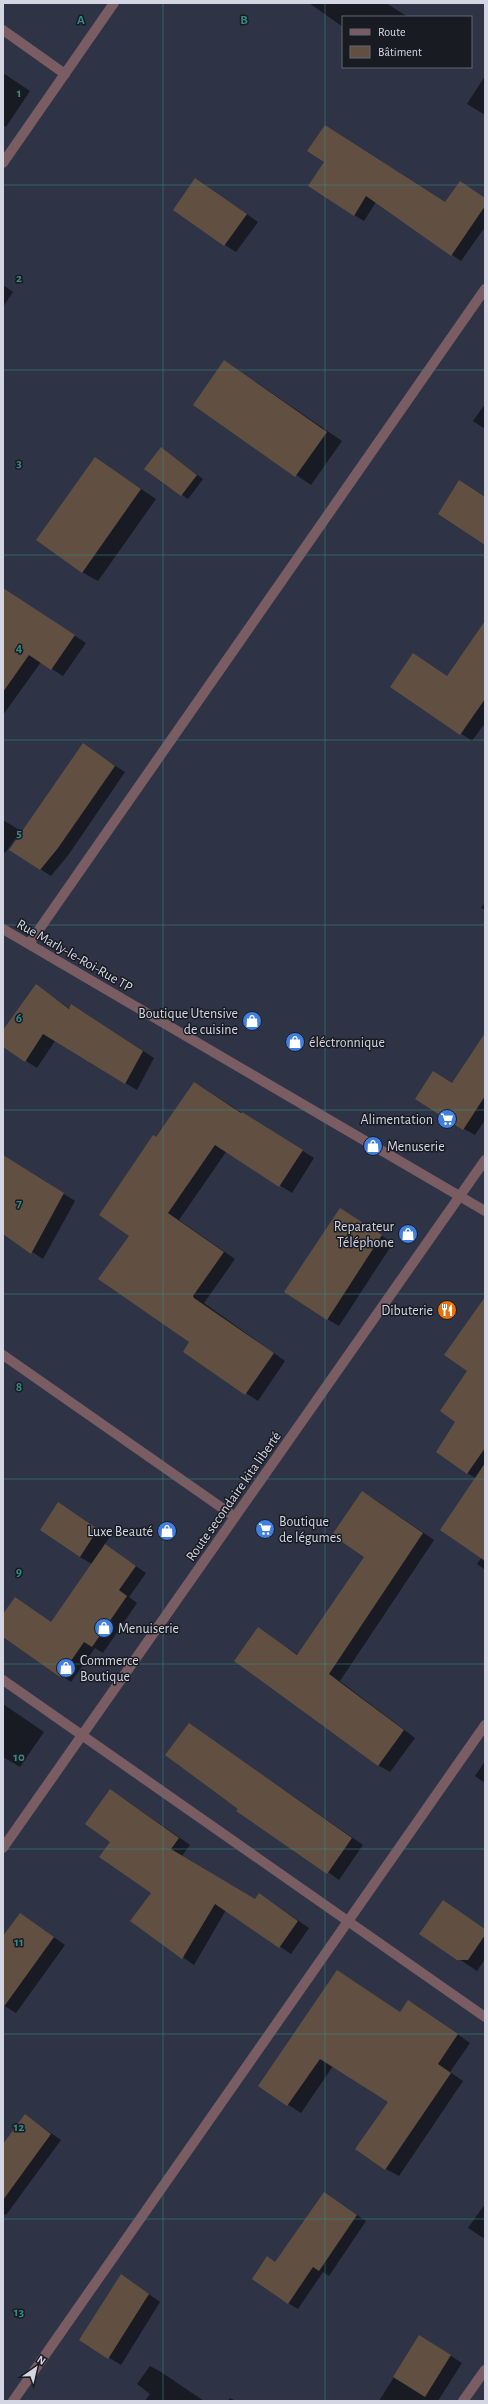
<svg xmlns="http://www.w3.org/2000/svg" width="488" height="2404" font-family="'Alegreya Sans',sans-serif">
<rect width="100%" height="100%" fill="#2e3345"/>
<g fill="#0007">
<path d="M 309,3 L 386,3 L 408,17 L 343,17 L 343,27 Z"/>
<path d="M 3,73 L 30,91 L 6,127 L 3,125 Z"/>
<path d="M 485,76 L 485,115 L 467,104 Z"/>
<path d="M 326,126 L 445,203 L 485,198 L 485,227 L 461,261 L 376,202 L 364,221 L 354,215 L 325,162 Z"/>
<path d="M 196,179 L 258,222 L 236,252 L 225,245 Z"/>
<path d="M 3,285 L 13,292 L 3,307 Z"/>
<path d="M 225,361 L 342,441 L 311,485 L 194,405 Z"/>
<path d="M 485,404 L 485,429 L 473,421 Z"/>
<path d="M 167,452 L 203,479 L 188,499 L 146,469 Z"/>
<path d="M 95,458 L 156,499 L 98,581 L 82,572 Z"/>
<path d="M 3,589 L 86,643 L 63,676 L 41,662 L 3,715 Z"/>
<path d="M 485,648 L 485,723 L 472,741 L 392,687 L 448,677 Z"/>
<path d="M 83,745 L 125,772 L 69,854 L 51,876 L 10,850 Z"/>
<path d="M 3,820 L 21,831 L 5,853 L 3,852 Z"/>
<path d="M 485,902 L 485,910 L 481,908 Z"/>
<path d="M 36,985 L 70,1009 L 83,1012 L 154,1058 L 137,1090 L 55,1041 L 37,1068 L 3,1046 L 3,1032 Z"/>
<path d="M 485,1073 L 485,1120 L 475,1135 L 464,1129 L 453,1084 Z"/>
<path d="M 195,1083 L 314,1158 L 292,1193 L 226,1152 L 179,1220 L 235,1259 L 204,1303 L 285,1361 L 258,1401 L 184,1352 L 191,1342 L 130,1235 L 156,1138 Z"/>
<path d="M 3,1164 L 19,1165 L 75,1201 L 43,1259 L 3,1233 Z"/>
<path d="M 352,1216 L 393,1243 L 339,1326 L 327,1319 Z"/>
<path d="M 485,1311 L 485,1471 L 479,1480 L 467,1473 L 457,1422 Z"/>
<path d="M 485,1487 L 485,1570 L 477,1564 L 482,1557 Z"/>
<path d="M 374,1499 L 434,1540 L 340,1681 L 415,1738 L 390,1772 L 378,1765 L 258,1629 L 298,1655 L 366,1557 Z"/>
<path d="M 70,1510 L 110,1537 L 104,1545 L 146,1573 L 129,1597 L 137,1603 L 103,1653 L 95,1648 L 71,1682 L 3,1636 L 3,1616 L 52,1623 L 92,1564 L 80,1557 Z"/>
<path d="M 3,1704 L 44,1732 L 20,1767 L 3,1757 Z"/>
<path d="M 189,1724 L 363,1845 L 339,1880 L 240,1808 Z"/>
<path d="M 485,1761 L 485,1783 L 475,1776 Z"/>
<path d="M 121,1797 L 190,1845 L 182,1856 L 255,1900 L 270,1901 L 309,1928 L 291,1954 L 226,1910 L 194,1965 L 132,1921 L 152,1893 L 112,1841 Z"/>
<path d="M 443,1901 L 485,1929 L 485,1959 L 477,1971 L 420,1933 Z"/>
<path d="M 20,1914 L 65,1945 L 16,2013 L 3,2005 L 3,1937 Z"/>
<path d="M 337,1971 L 401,2013 L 409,2001 L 470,2043 L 450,2072 L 463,2081 L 399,2176 L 386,2169 L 389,2101 L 333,2066 L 301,2113 L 259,2086 Z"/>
<path d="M 25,2115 L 61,2140 L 6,2215 L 3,2214 L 3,2146 Z"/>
<path d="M 324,2193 L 366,2221 L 329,2276 L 323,2272 L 298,2309 L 288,2303 L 276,2263 Z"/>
<path d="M 485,2204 L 485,2239 L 468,2228 Z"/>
<path d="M 133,2283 L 160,2302 L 121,2365 L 80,2340 Z"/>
<path d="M 420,2336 L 462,2363 L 438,2401 L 379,2401 Z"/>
<path d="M 150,2366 L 161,2372 L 204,2401 L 145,2401 L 150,2394 L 137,2384 Z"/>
<path d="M 230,2398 L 236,2401 L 228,2401 Z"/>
</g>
<g fill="#615041">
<path d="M 325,125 L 445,202 L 460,181 L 485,198 L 485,206 L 451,256 L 366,196 L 354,216 L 308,186 L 324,162 L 307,151 Z"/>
<path d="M 195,178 L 247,214 L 224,246 L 173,210 Z"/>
<path d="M 224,360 L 327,432 L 295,477 L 193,405 Z"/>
<path d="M 161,447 L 197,475 L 181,496 L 144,469 Z"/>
<path d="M 95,457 L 141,489 L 82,573 L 36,540 Z"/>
<path d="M 459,480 L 485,497 L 485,545 L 438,514 Z"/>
<path d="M 3,588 L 75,635 L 51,670 L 29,655 L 3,692 Z"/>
<path d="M 485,621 L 485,699 L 460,735 L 390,687 L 413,653 L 447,676 Z"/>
<path d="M 83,743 L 115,766 L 58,848 L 40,870 L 9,850 Z"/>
<path d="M 36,984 L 69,1009 L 71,1004 L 143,1051 L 125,1084 L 43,1034 L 25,1062 L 3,1047 L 3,1030 Z"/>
<path d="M 485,1033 L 485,1096 L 463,1130 L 415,1099 L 433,1071 L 452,1083 Z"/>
<path d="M 194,1082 L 241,1113 L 242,1112 L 303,1150 L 279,1187 L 215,1145 L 168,1213 L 224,1252 L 193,1296 L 194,1298 L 274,1353 L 245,1395 L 183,1352 L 189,1342 L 98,1279 L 129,1236 L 99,1215 L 153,1135 L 156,1137 Z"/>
<path d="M 3,1155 L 64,1193 L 31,1254 L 3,1234 Z"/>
<path d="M 340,1208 L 382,1235 L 327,1320 L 284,1292 Z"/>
<path d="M 485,1297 L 485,1448 L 467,1474 L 436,1452 L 455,1422 L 440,1411 L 467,1371 L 444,1355 Z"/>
<path d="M 485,1463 L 485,1561 L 440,1530 Z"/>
<path d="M 362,1491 L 423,1533 L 329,1674 L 404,1730 L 378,1766 L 234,1661 L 258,1627 L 297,1655 L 364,1557 L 332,1535 Z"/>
<path d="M 58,1502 L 98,1529 L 80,1557 L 40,1530 Z"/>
<path d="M 105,1544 L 136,1566 L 119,1590 L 127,1596 L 92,1647 L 84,1642 L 60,1677 L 3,1637 L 3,1614 L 15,1597 L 51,1622 Z"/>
<path d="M 189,1723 L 352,1838 L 327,1874 L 236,1811 L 238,1809 L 165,1755 Z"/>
<path d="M 110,1789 L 179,1838 L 171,1849 L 255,1899 L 259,1893 L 298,1921 L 279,1948 L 215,1904 L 182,1959 L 130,1921 L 151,1893 L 99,1857 L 110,1842 L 85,1824 Z"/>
<path d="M 443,1900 L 485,1929 L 485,1935 L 468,1960 L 457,1960 L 419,1934 Z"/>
<path d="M 20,1913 L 54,1937 L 3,2008 L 3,1936 Z"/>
<path d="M 337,1970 L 400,2012 L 408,2000 L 458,2034 L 438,2064 L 451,2073 L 385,2170 L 355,2149 L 388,2102 L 320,2059 L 287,2106 L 258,2086 Z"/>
<path d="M 25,2114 L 51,2134 L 3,2200 L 3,2144 Z"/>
<path d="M 324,2192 L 357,2215 L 319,2271 L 313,2267 L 288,2304 L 252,2279 L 267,2256 L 275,2262 Z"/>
<path d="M 121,2274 L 149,2294 L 108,2359 L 79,2340 Z"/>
<path d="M 419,2335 L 451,2355 L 425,2397 L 393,2377 Z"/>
</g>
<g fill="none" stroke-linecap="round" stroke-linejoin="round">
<g stroke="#7a5c63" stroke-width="10">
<path d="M 3,30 L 65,74"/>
<path d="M 3,163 L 114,3"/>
<path d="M 29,944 L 485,289"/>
<path d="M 3,1355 L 235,1517"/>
<path d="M 3,1680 L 485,2017"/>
<path d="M 3,1848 L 485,1160"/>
<path d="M 13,2401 L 485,1725"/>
<path d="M 463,2401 L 485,2370"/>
</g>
<path stroke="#7a5c63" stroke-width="10" d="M 3,929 L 485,1211"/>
</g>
<path fill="none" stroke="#368985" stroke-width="1" stroke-opacity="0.55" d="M 163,3 L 163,2401M 325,3 L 325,2401M 3,185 L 485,185M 3,370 L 485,370M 3,555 L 485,555M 3,740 L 485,740M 3,925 L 485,925M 3,1110 L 485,1110M 3,1294 L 485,1294M 3,1479 L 485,1479M 3,1664 L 485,1664M 3,1849 L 485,1849M 3,2034 L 485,2034M 3,2219 L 485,2219"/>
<defs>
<g id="shop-disc" transform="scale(1)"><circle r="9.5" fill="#3f7fe0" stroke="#191b23"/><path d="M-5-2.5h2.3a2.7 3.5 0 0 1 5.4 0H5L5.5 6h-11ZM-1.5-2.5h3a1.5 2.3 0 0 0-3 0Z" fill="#fff"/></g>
<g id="supermarket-disc" transform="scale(1)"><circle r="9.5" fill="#3f7fe0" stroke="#191b23"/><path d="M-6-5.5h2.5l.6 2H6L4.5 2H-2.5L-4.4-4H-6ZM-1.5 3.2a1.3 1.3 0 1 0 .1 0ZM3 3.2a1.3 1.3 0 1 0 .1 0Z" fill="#fff"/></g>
<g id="restaurant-disc" transform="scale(1)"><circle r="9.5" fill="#e8710a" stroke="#191b23"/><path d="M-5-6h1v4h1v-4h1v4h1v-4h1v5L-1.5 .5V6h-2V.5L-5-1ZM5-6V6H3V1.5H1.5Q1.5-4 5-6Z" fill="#fff"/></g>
</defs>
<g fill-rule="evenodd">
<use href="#shop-disc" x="252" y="1021"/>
<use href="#shop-disc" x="295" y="1042"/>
<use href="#supermarket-disc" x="447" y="1119"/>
<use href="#shop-disc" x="373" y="1146"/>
<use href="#shop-disc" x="408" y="1234"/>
<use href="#restaurant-disc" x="447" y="1310"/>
<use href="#supermarket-disc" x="265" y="1529"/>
<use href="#shop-disc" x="167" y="1531"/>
<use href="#shop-disc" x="104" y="1628"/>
<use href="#shop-disc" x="66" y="1668"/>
</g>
<g text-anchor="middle" stroke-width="3" stroke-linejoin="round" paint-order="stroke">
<g font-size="14" fill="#d4d7e3" stroke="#191b23">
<text transform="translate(75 955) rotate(30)" y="5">Rue Marly-le-Roi-Rue TP</text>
<text transform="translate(233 1496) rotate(-55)" y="5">Route secondaire kita liberté</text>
</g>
<g font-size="14" fill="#d4d7e3" stroke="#191b23" text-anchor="end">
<text x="238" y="1018">Boutique Utensive<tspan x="238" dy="16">de cuisine</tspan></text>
<text x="309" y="1047" text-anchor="start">éléctronnique</text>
<text x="433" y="1124">Alimentation</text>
<text x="387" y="1151" text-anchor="start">Menuserie</text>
<text x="394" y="1231">Reparateur<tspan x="394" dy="16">Téléphone</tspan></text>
<text x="433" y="1315">Dibuterie</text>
<text x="279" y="1526" text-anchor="start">Boutique<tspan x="279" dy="16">de légumes</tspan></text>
<text x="153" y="1536">Luxe Beauté</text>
<text x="118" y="1633" text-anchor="start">Menuiserie</text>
<text x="80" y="1665" text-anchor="start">Commerce<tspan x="80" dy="16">Boutique</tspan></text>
</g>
</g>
<g font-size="13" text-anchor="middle" font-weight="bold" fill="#368985" stroke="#191b23" stroke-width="3" stroke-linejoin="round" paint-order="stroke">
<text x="81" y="24">A</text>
<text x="244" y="24">B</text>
<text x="19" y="97">1</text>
<text x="19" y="282">2</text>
<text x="19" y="467">3</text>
<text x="19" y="652">4</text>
<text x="19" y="837">5</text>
<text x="19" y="1022">6</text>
<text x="19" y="1207">7</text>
<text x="19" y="1391">8</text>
<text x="19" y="1576">9</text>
<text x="19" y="1761">10</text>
<text x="19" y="1946">11</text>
<text x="19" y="2131">12</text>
<text x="19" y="2316">13</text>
</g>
<rect width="488" height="2404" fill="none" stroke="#d4d7e3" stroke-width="8"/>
<rect x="342" y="16" width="130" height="52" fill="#191b23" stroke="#646670"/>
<rect x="350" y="29" width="20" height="6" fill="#7a5c63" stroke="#646670"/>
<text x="378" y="36" font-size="12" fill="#d4d7e3">Route</text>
<rect x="350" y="46" width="20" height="12" fill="#615041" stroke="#646670"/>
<text x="378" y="56" font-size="12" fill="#d4d7e3">Bâtiment</text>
<g transform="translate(36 2368) rotate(34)" stroke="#191b23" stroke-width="3" paint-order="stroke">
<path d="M0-3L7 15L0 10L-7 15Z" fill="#d4d7e3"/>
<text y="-6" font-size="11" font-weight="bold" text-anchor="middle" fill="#d4d7e3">N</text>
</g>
</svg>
